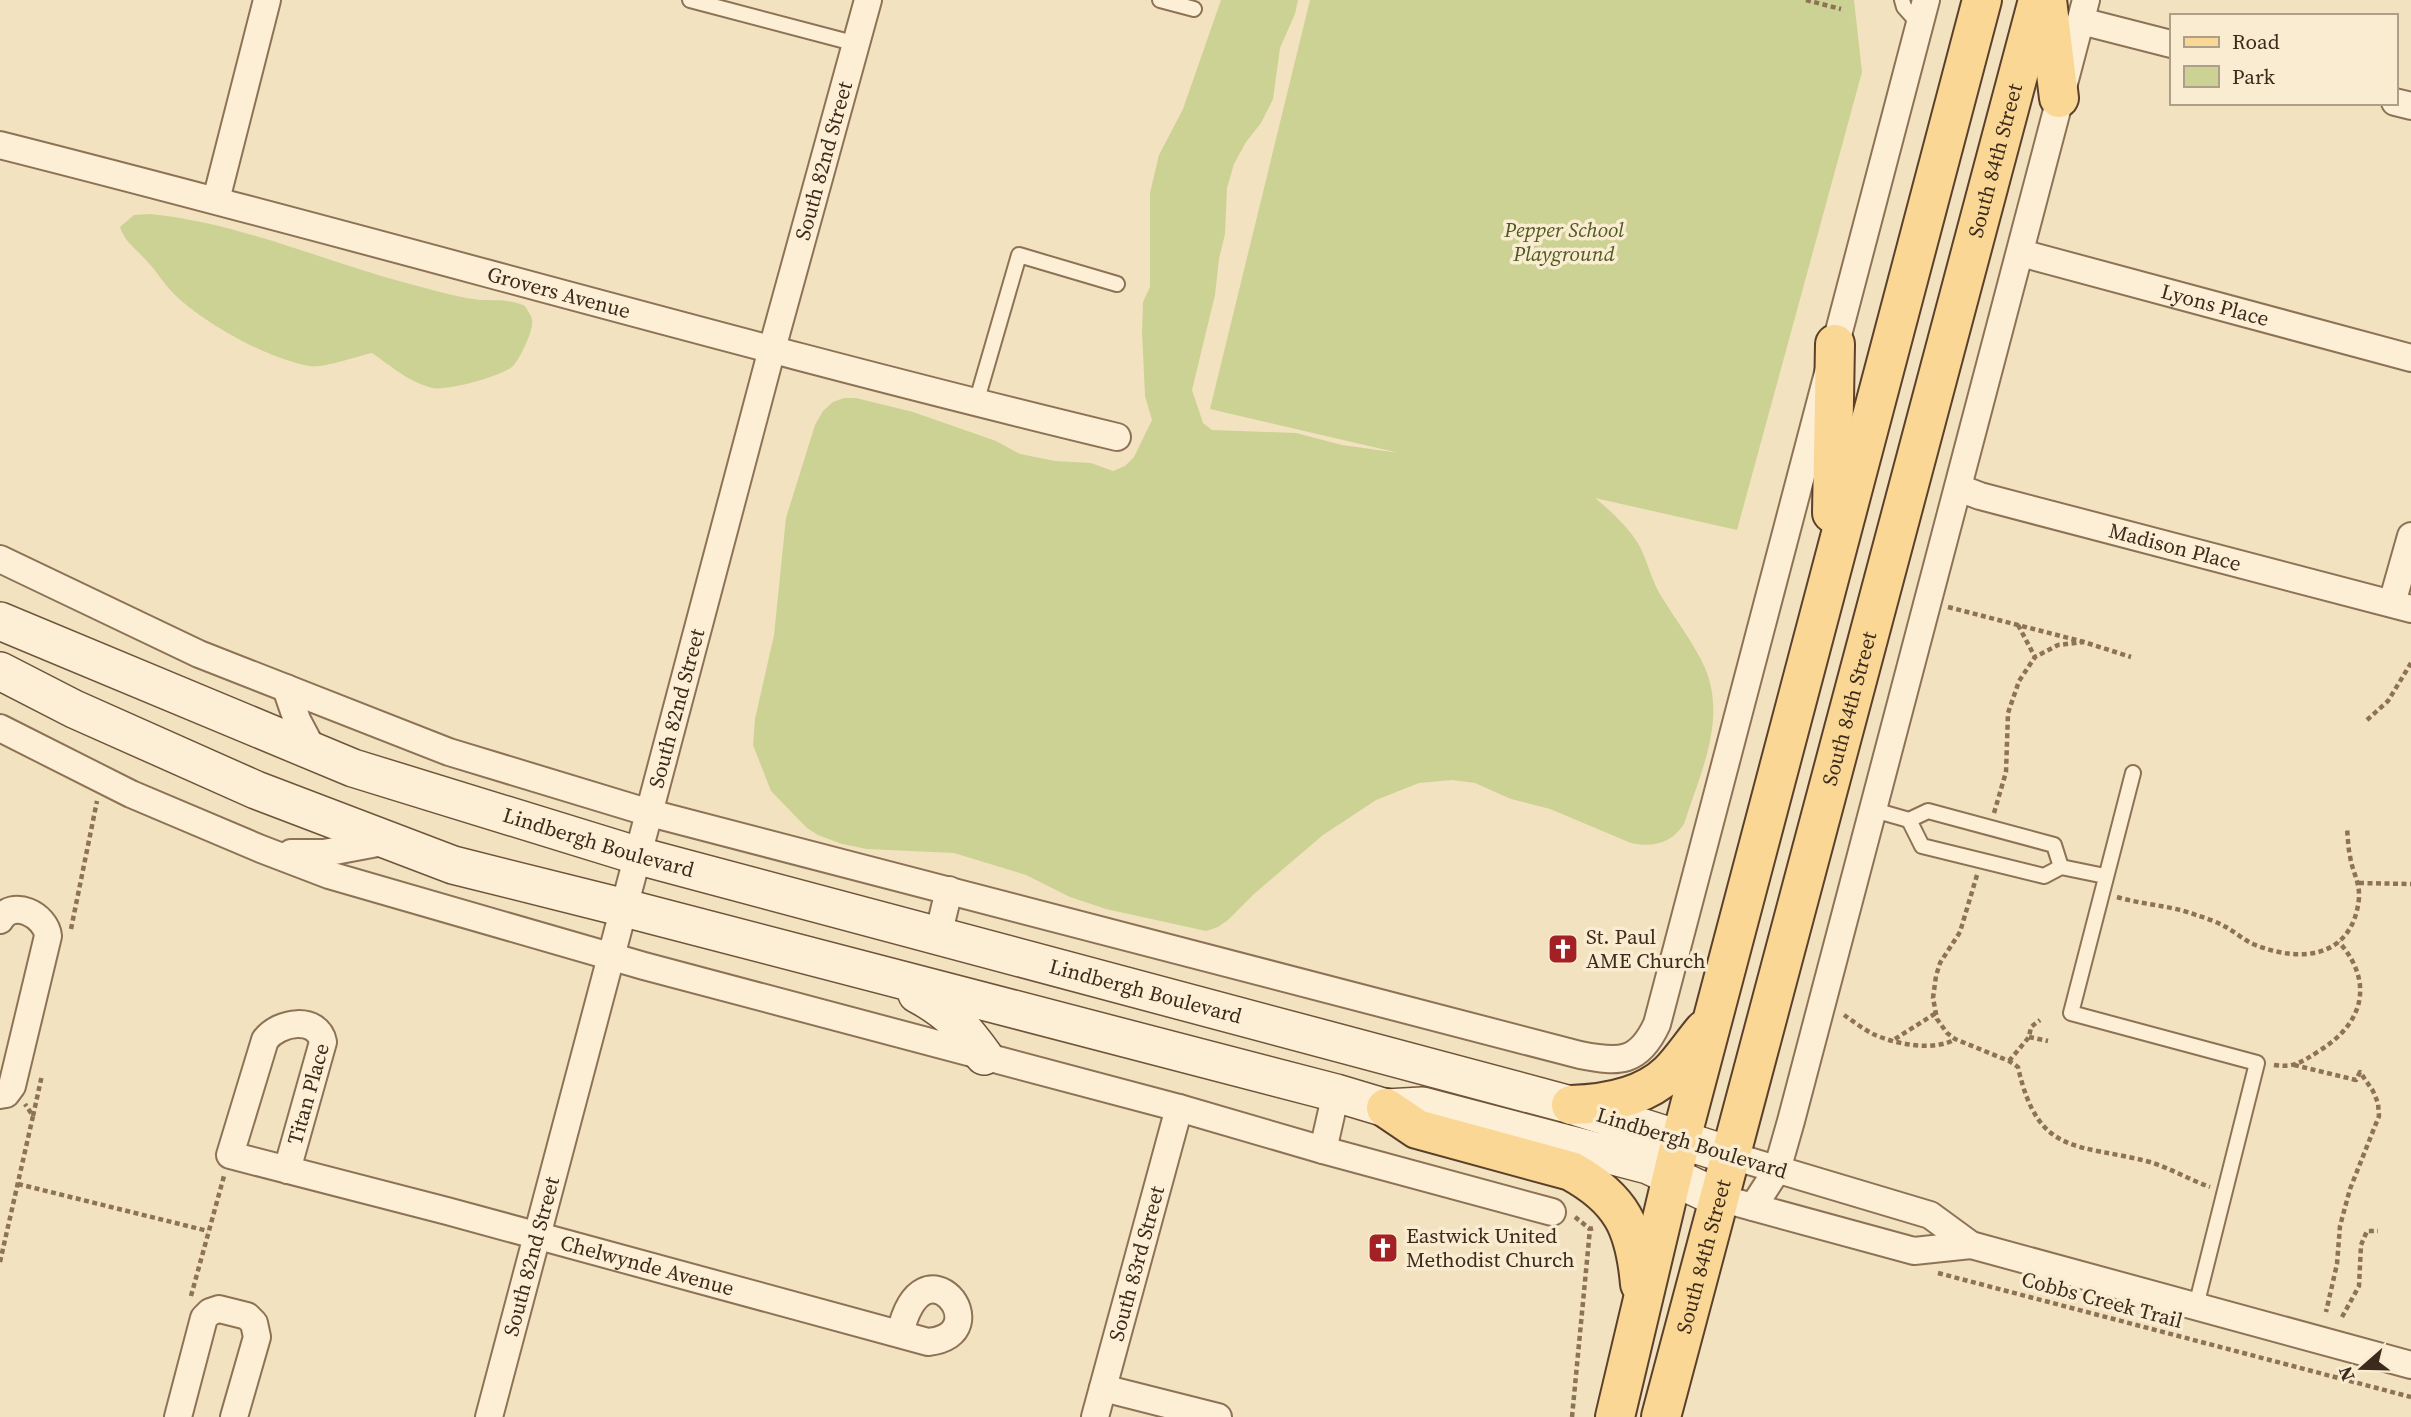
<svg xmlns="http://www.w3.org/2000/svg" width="2411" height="1417" font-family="'Source Serif 4',serif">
<rect width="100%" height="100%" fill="#f2e2c0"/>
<g fill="#ccd293">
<path d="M 1221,0 L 1298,0 L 1295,14 L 1280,48 L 1273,99 L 1261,123 L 1246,142 L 1234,164 L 1227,188 L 1225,234 L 1219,259 L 1215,295 L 1192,390 L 1203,423 L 1212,430 L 1296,433 L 1342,445 L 1399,453 L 1210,409 L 1310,0 L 1854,0 L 1862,72 L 1737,530 L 1595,498 C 1610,510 1629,528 1639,545 C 1648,562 1652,583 1663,599 C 1677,622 1694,643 1705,668 C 1727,720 1700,774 1684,824 C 1672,843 1653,848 1631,843 L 1550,809 L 1511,799 L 1475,783 L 1452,780 L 1419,783 L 1376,800 L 1323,835 L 1254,894 L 1228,920 L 1218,927 L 1206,931 L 1106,909 L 1070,897 L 1026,875 L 954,853 L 867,849 L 842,844 L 818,835 L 807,828 L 771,791 L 753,745 L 755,719 L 774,635 L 786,518 L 815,425 L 823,411 L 833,402 L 844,398 L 856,398 L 913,412 L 996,441 L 1020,454 L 1055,461 L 1091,463 L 1113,471 L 1125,466 L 1134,457 L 1152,420 L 1145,396 L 1142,331 L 1143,302 L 1150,287 L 1150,193 L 1159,155 L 1183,109 Z"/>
<path d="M 150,214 C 240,223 323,261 410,284 C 430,289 452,296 473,299 C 494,302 503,297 525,306 C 527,310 532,316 532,320 C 534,330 520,358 514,365 C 505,376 447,391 433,388 C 410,383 391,366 372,353 C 358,356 321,369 309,366 C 268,359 203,323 173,293 C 163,283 156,270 146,260 C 135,248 125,242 120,227 L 134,215 Z"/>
</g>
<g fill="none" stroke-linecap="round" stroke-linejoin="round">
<g stroke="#8e7256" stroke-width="18">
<g id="service">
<path d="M 690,0 L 857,44"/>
<path d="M 1160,0 L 1194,9"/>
<path d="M 1902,0 L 1904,7 L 1920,25"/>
<path d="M 976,403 L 1019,255 L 1117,284"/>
<path d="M 2133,773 L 2071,1013 L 2257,1063 L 2196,1306"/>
<path d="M 1874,810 L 1909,820 L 1928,811 L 2054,845 L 2061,867"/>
<path d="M 1909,820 L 1922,846 L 2044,876 L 2061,867 L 2105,876"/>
</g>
</g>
<g stroke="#8e7256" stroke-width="30">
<g id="minor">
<path d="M 2081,21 L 2171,44"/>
<path d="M 2395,102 L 2411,106"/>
<path id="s1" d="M 0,145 C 373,239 743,347 1117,437"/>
<path d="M 216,200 L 267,0"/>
<path id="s2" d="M 2021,253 L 2411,358"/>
<path id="s3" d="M 1959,488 L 1980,496 L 2411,609"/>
<path d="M 0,559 L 199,654 L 449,752 L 650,813 L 1580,1055 C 1620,1063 1639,1063 1657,1024 L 1926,0"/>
<path d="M 2392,603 L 2411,536"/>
<path d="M 286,688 L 297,720 L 314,752"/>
<path d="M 0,728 L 131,794 L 261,849 L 329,875 L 644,966 L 1179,1108 L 1323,1150 L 1552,1212"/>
<path d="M 291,853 L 324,853 L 388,841"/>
<path d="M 0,920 C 12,898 46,915 48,936 L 12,1086 L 6,1094 L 0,1095"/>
<path d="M 938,936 L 949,890"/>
<path d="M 1323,1150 L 1336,1093"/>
<path d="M 1729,1155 L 1930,1215 L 1971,1245 L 2411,1365"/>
<path id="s4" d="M 287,1170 L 323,1042 C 318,1016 279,1021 265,1040 L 230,1155 L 447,1211 L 928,1342 C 1001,1334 922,1233 900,1334"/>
<path d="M 1738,1203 L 1914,1251 L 1971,1245"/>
<path d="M 1753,1207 L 1777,1170 L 1791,1121 C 1890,748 1987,373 2086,0"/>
<path d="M 1103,1388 L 1218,1417"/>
<path d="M 178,1417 L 204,1318 L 210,1312 L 219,1309 L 247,1316 L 254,1323 L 257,1337 L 234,1417"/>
<path id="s5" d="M 489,1417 L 772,349 L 868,0"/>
<path id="s6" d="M 1095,1417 L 1179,1108"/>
</g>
</g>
<g stroke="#705339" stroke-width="40">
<g id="secondary">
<path id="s7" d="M 0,621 L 353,768 L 639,856 L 1571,1105 L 1729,1155"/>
<path d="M 0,671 L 74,709 L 256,790 L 453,865 L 625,908 L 1336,1093 L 1386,1108 L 1422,1106 L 1648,1165 L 1718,1198"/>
<path d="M 917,994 C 949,1011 963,1027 984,1056"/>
</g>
</g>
<g stroke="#5b402b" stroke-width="42">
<g id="primary">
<path d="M 2047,0 L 2059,98"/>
<path d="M 1832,513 L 1835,344"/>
<path d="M 1571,1105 C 1605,1104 1643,1098 1669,1073 C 1682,1060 1692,1044 1704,1030"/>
<path d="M 1386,1108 L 1417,1129 L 1571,1171 C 1622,1199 1635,1228 1640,1284"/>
<path d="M 1615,1417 L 1681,1139 L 1982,0"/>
<path id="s8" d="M 1661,1417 L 2038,0"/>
</g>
</g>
<g stroke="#8e7256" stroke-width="4.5" stroke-dasharray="5 3.5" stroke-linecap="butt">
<path d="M 1806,0 L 1841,9"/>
<path d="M 1948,607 L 2084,642 L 2131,657"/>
<path d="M 2018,625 L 2035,657"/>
<path d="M 2367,720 L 2388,701 L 2411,663"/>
<path d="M 1994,813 L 2006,772 L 2008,713 L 2019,681 L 2035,657 L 2058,645 L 2084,642"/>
<path d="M 1977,875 L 1960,932 L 1940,963 L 1936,976 L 1933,998 L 1937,1019 L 1947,1033 L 1955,1039 L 2009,1061 L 2018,1067 C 2038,1157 2077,1143 2150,1162 C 2170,1168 2190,1180 2210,1187"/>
<path d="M 2359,883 L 2411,884"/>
<path d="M 2117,897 C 2143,905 2170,905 2196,915 C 2206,918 2217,922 2226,927 C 2235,932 2244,940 2253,944 C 2301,964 2353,958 2359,898 C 2360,882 2352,871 2350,856 C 2348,847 2348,838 2347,829"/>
<path d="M 71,929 L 97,801"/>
<path d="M 1844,1015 C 1853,1021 1863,1029 1873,1034 C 1894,1044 1935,1052 1955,1039"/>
<path d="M 2029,1037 L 2048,1041"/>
<path d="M 1895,1039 L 1936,1013"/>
<path d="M 2009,1061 L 2029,1037 L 2031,1027 L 2040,1020"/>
<path d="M 2274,1065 C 2294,1068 2302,1062 2319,1051 C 2363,1024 2375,983 2339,942"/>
<path d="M 2294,1065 L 2356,1080 L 2360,1072 L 2373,1091 L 2378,1103 L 2379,1116 L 2350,1189 L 2340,1226 L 2337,1264 L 2326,1312"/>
<path d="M 33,1116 L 42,1075"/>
<path d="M 18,1184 L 208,1231"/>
<path d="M 1575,1217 L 1590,1229"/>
<path d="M 0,1262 L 33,1116 L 25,1104"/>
<path d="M 1938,1273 L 2411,1397"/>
<path d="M 191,1296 L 224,1176"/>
<path d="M 2342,1317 L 2359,1286 L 2361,1245 L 2367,1231 L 2378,1231"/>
<path d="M 1572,1417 L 1590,1229 L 1594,1228"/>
</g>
<use href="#service" stroke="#fcefd5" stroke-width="14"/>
<use href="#minor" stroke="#fcefd5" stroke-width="26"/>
<use href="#secondary" stroke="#fcefd5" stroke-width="37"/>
<use href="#primary" stroke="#fad794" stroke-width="38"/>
</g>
<defs>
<g id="church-square" transform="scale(1.575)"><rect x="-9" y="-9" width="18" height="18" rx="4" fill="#a32024" stroke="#f9ecd1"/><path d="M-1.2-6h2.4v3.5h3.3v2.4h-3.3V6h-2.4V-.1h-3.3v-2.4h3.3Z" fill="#fff"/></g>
</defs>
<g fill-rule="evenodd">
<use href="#church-square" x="1563" y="949"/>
<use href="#church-square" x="1383" y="1248"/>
</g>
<g text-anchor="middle" stroke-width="7" stroke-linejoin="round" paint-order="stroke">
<g font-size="21" fill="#3c2b1c" stroke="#f9ecd1">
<text dy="7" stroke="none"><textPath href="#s5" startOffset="1300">South 82nd Street</textPath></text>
<text dy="7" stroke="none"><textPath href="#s8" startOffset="1300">South 84th Street</textPath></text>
<text dy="7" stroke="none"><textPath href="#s1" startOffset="578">Grovers Avenue</textPath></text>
<text dy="7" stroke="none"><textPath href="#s2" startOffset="201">Lyons Place</textPath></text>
<text dy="7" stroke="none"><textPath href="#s3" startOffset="224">Madison Place</textPath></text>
<text dy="7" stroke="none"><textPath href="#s5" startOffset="733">South 82nd Street</textPath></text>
<text dy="7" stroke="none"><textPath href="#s8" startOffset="733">South 84th Street</textPath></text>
<text dy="7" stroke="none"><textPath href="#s7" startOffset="639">Lindbergh Boulevard</textPath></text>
<text dy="7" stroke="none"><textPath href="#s7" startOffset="1206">Lindbergh Boulevard</textPath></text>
<text dy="7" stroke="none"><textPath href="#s4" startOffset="79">Titan Place</textPath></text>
<text transform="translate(1692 1143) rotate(17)" y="7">Lindbergh Boulevard</text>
<text dy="7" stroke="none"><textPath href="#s5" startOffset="166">South 82nd Street</textPath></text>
<text dy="7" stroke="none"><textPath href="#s8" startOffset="166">South 84th Street</textPath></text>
<text dy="7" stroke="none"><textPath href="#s6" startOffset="159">South 83rd Street</textPath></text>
<text dy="7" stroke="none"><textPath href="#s4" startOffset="756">Chelwynde Avenue</textPath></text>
<text transform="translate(2102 1300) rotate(15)" y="7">Cobbs Creek Trail</text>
</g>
<g font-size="21" font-style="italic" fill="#4e5a20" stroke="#f9ecd1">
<text x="1564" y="237">Pepper School<tspan x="1564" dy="24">Playground</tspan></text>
</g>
<g font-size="21" fill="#3c2b1c" stroke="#f9ecd1" text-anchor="start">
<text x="1586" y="944">St. Paul<tspan x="1586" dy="24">AME Church</tspan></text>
<text x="1406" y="1243">Eastwick United<tspan x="1406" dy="24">Methodist Church</tspan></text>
</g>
</g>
<rect x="2170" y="14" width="228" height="91" fill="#f9ecd1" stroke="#ad9f89" stroke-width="2"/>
<rect x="2184" y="37" width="35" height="10" fill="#fad794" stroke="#ad9f89" stroke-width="2"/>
<text x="2232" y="49" font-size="21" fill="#3c2b1c">Road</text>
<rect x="2184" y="66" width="35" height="21" fill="#ccd293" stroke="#ad9f89" stroke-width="2"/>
<text x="2232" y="84" font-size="21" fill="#3c2b1c">Park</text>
<g transform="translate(2362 1368) rotate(250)" stroke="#f9ecd1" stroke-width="5" paint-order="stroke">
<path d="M0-5L12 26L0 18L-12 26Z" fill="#3c2b1c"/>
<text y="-10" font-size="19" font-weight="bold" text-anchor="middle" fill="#3c2b1c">N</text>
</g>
</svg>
